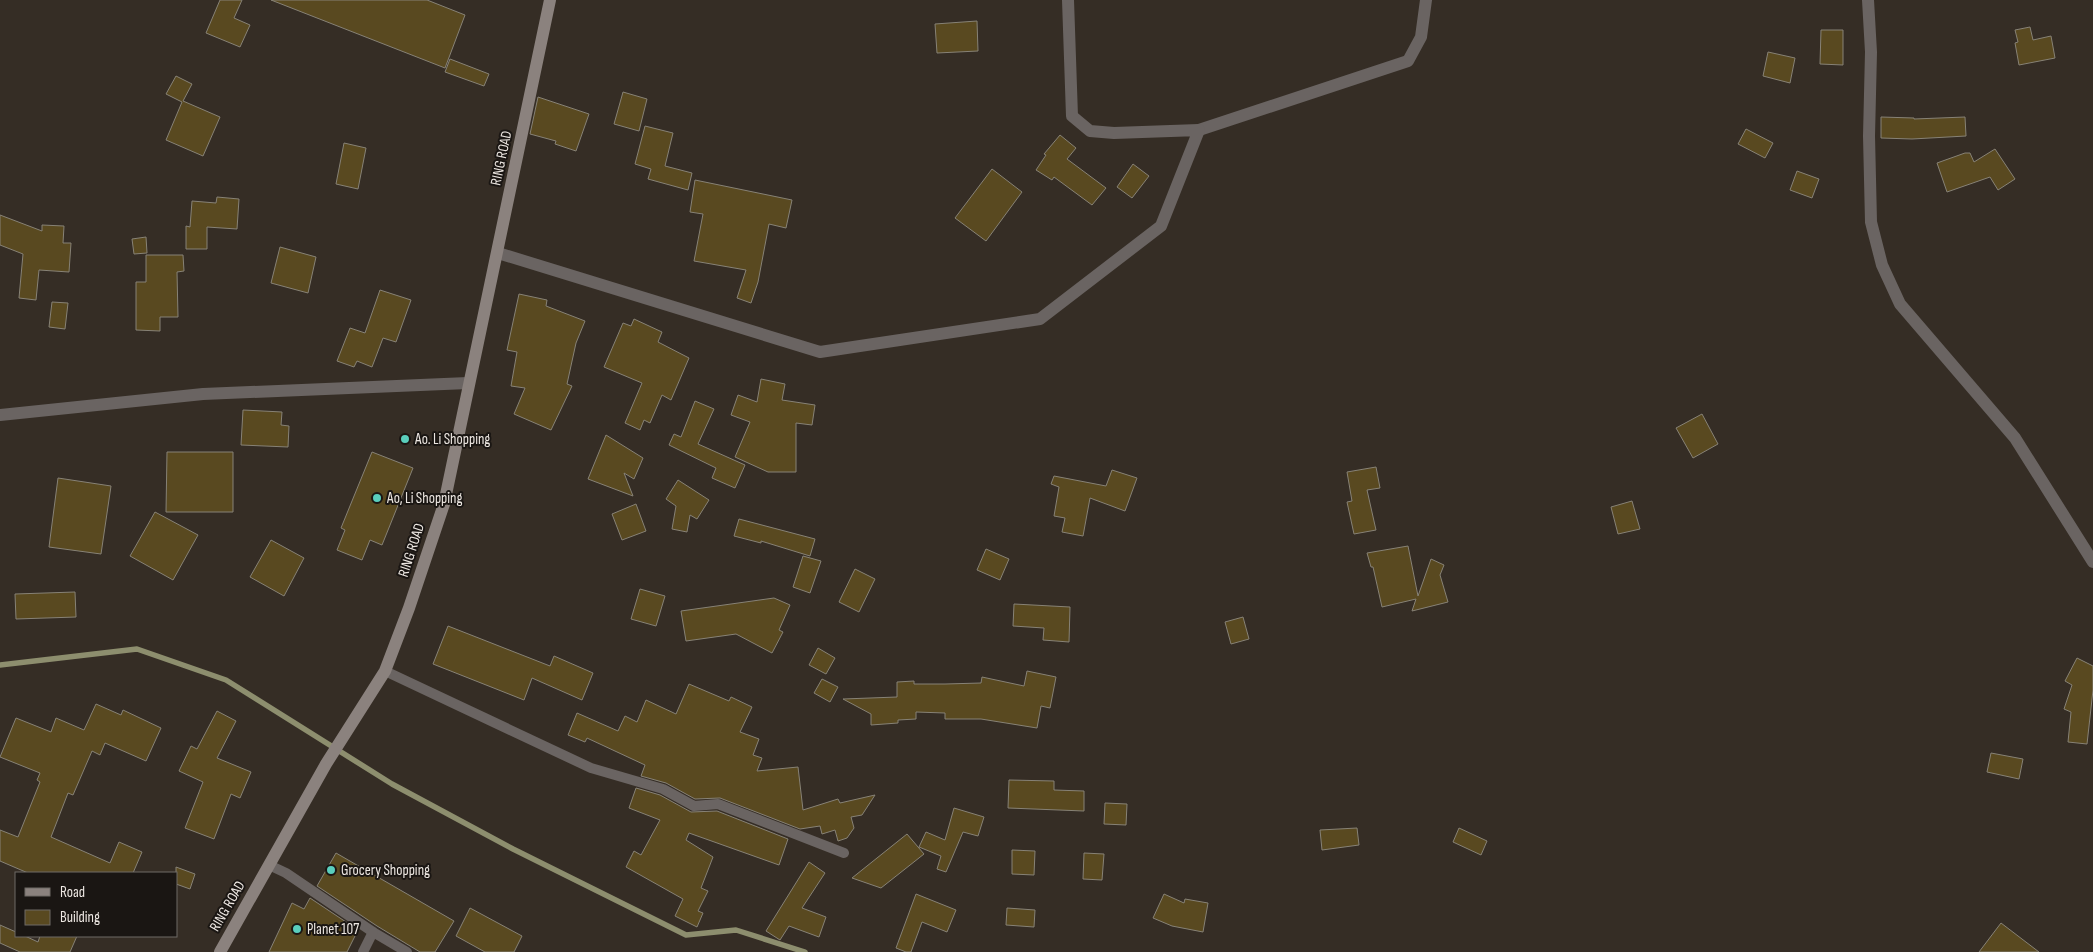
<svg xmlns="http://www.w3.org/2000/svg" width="2093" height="952" font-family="'Sofia Sans Condensed',sans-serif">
<rect width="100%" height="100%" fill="#352d25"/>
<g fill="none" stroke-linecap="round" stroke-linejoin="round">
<path stroke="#8d8e6e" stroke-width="5.5" d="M 0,665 L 137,649 L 226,680 L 392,784 L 513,849 L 686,935 L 736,930 L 805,952"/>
</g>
<g fill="#594920" stroke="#878276">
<path d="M 220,0 L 242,0 L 234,18 L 250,25 L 240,47 L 206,33 Z"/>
<path d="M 271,0 L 427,0 L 465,15 L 445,68 Z"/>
<path d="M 977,21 L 978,51 L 937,53 L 935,24 Z"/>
<path d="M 2030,27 L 2033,40 L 2051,36 L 2055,58 L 2019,65 L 2015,43 L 2018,42 L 2015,30 Z"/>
<path d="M 1821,30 L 1843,30 L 1843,65 L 1820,64 Z"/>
<path d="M 1768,52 L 1795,58 L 1790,83 L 1763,76 Z"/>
<path d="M 450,59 L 489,74 L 484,86 L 445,72 Z"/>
<path d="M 176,76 L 192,84 L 183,101 L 220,117 L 203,156 L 166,140 L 182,102 L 166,94 Z"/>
<path d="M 623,92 L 647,99 L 639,131 L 614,124 Z"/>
<path d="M 538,97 L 589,114 L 576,151 L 555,144 L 556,141 L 530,134 Z"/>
<path d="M 1881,117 L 1914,118 L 1914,119 L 1965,117 L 1966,136 L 1912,139 L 1881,138 Z"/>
<path d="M 645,126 L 673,133 L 665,166 L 692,173 L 688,190 L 648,179 L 651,169 L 635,164 Z"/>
<path d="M 1746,129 L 1773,143 L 1765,158 L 1738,144 Z"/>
<path d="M 1060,135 L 1076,148 L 1067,159 L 1106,188 L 1092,205 L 1054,177 L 1052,180 L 1036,170 L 1046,155 L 1044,154 Z"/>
<path d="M 344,143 L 366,148 L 358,189 L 336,184 Z"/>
<path d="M 1995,149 L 2015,179 L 1998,190 L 1990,177 L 1947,192 L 1937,163 L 1965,153 L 1970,153 L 1974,162 Z"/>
<path d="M 1133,164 L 1149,176 L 1132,198 L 1117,187 Z"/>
<path d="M 992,169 L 1022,192 L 986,241 L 955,218 Z"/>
<path d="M 1797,171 L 1819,179 L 1812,198 L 1790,190 Z"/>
<path d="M 695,180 L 792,200 L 786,228 L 769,224 L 758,282 L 751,303 L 737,298 L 746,270 L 694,261 L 703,214 L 690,212 Z"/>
<path d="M 217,197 L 239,199 L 237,229 L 207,227 L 207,249 L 186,249 L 186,226 L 190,227 L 192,201 L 216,203 Z"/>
<path d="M 0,215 L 42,231 L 42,225 L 64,226 L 63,243 L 71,243 L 69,272 L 39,270 L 36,300 L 19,298 L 23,254 L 0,245 Z"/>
<path d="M 146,237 L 147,253 L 134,254 L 132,239 Z"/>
<path d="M 280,247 L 316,257 L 308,293 L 271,283 Z"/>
<path d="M 146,255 L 183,255 L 184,271 L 177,272 L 178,317 L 160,317 L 160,331 L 136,330 L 136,282 L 146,282 Z"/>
<path d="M 380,290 L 411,300 L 396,342 L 383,338 L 372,367 L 357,361 L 354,367 L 337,361 L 350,328 L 365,333 Z"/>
<path d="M 519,294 L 547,300 L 546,306 L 585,321 L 576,343 L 567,384 L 572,386 L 551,430 L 514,414 L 525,388 L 511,386 L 517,352 L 507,350 Z"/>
<path d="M 52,302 L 68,303 L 65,329 L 49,327 Z"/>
<path d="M 634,319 L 662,332 L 658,342 L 689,358 L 671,400 L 662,395 L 650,423 L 644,420 L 640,430 L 625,423 L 642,383 L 604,367 L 623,323 L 631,326 Z"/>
<path d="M 761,379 L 785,384 L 782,400 L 815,405 L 812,425 L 796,423 L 796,472 L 768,472 L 735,457 L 750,422 L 731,415 L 738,395 L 757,402 Z"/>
<path d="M 695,401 L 714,409 L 698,444 L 745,465 L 735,488 L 712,478 L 716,468 L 669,445 L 674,434 L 681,437 Z"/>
<path d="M 243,410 L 282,412 L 281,425 L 289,426 L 288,447 L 241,445 Z"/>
<path d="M 1702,414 L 1718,444 L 1693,458 L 1676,428 Z"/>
<path d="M 606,435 L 643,458 L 634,479 L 624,473 L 633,496 L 588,479 Z"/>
<path d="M 167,452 L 233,452 L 233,512 L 166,512 Z"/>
<path d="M 372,452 L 413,468 L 382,545 L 370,540 L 362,560 L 337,550 L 345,530 L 341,528 Z"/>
<path d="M 1376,467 L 1380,488 L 1367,490 L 1376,530 L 1354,534 L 1347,502 L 1352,501 L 1347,472 Z"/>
<path d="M 1112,470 L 1137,478 L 1125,511 L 1090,498 L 1083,536 L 1062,532 L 1065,518 L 1054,516 L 1059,487 L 1051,484 L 1054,476 L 1106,486 Z"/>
<path d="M 58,478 L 111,486 L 101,554 L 49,547 Z"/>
<path d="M 678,480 L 709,500 L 697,519 L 690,515 L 687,532 L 672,529 L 676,506 L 666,499 Z"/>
<path d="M 1632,501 L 1640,529 L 1618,534 L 1611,507 Z"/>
<path d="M 636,504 L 646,531 L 622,540 L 612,514 Z"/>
<path d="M 155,512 L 198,535 L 173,580 L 130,556 Z"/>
<path d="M 739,519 L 815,539 L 810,556 L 761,541 L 761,543 L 734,536 Z"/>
<path d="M 271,540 L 304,558 L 284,596 L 250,577 Z"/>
<path d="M 1408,546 L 1418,596 L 1431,559 L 1444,565 L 1440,575 L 1448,602 L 1412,611 L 1416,599 L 1382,607 L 1373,567 L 1371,567 L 1367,553 Z"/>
<path d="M 986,549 L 1009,559 L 1000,580 L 977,570 Z"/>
<path d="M 803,556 L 821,561 L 810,593 L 793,587 Z"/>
<path d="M 855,569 L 875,579 L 859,612 L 839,602 Z"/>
<path d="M 640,589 L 665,596 L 656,626 L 631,619 Z"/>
<path d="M 75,592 L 76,617 L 16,619 L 15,594 Z"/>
<path d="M 774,598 L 790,605 L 779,630 L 783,632 L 772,653 L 736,634 L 686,641 L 681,611 Z"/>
<path d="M 1014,604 L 1070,607 L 1069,642 L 1043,640 L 1044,628 L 1013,626 Z"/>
<path d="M 1243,617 L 1249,639 L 1231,644 L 1225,622 Z"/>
<path d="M 448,626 L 550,666 L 554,656 L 593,673 L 582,700 L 532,678 L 524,700 L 433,664 Z"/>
<path d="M 818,648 L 835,658 L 826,674 L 809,665 Z"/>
<path d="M 2077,658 L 2093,666 L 2093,690 L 2087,744 L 2068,742 L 2071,712 L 2064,709 L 2072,685 L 2065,681 Z"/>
<path d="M 1027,671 L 1056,677 L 1050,708 L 1041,706 L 1037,728 L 981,719 L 945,719 L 945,713 L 916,712 L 916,719 L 898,720 L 898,723 L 871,725 L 871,714 L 843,699 L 897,697 L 897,682 L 914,681 L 914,684 L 945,684 L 981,683 L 982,677 L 1024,686 Z"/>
<path d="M 822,679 L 838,687 L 830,702 L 814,693 Z"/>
<path d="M 689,684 L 729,701 L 731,697 L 752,707 L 740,732 L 759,739 L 753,755 L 762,758 L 757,771 L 798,767 L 803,810 L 838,799 L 840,803 L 875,795 L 862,815 L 851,817 L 854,828 L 847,838 L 838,841 L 835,830 L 822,834 L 820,826 L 800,829 L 720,798 L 695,799 L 666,783 L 641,776 L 645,765 L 587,738 L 585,742 L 568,735 L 577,713 L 618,731 L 625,716 L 637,722 L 646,700 L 676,714 Z"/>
<path d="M 96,704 L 121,715 L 123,710 L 161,728 L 146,761 L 105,743 L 100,755 L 92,751 L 73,795 L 68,793 L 51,837 L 110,863 L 119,842 L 142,852 L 133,873 L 28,873 L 0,861 L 0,830 L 18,837 L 40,782 L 37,780 L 40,773 L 0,757 L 16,718 L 51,732 L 56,718 L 84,730 Z"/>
<path d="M 217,711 L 236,721 L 217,758 L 251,772 L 240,798 L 231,794 L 214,839 L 185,828 L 203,782 L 179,771 L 191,746 L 197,749 Z"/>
<path d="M 1991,753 L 2023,759 L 2019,779 L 1987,772 Z"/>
<path d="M 1009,780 L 1054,781 L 1054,790 L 1084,791 L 1084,811 L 1008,808 Z"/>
<path d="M 636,788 L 660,795 L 691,812 L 717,811 L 788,839 L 779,865 L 689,833 L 686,840 L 713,857 L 701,888 L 708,891 L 698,911 L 703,913 L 697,927 L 675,916 L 683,899 L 626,867 L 634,851 L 641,855 L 660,820 L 629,808 Z"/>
<path d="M 1105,803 L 1127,804 L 1126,825 L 1104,824 Z"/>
<path d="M 954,808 L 984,817 L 978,836 L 963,832 L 946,872 L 937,869 L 941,856 L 919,847 L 926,832 L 945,840 Z"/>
<path d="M 1357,828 L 1359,845 L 1322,850 L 1320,830 Z"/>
<path d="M 1459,828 L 1487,841 L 1481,855 L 1453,842 Z"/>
<path d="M 907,834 L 924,854 L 881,888 L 852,878 Z"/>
<path d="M 1012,850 L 1035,851 L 1034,875 L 1012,874 Z"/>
<path d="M 336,853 L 454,921 L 435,952 L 420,952 L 377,926 L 317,886 Z"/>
<path d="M 1084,853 L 1104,854 L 1102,880 L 1083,879 Z"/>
<path d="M 809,862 L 825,873 L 802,908 L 826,917 L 819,937 L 789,926 L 780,940 L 766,931 Z"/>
<path d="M 176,867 L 195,874 L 190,889 L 176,884 Z"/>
<path d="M 916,894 L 956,910 L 947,932 L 922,922 L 911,952 L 906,952 L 896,948 Z"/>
<path d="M 1164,894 L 1184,903 L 1185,899 L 1208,903 L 1203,932 L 1172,926 L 1153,918 Z"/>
<path d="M 310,898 L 358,930 L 347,952 L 269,952 L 292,903 L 304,909 Z"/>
<path d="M 470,908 L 522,936 L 514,952 L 485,952 L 456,936 Z"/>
<path d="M 1007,908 L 1035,910 L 1034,927 L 1006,925 Z"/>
<path d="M 2001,923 L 2039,952 L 1979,952 Z"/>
<path d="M 0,925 L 16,932 L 16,936 L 25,936 L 38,942 L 40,936 L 77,936 L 70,952 L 20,952 L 0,943 Z"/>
</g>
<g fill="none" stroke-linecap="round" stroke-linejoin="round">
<g stroke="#6a6462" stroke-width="10">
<path d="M 385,671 L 591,768 L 663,789 L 694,806 L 718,804 L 844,853"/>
<path d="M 269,865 L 286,873 L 373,932 L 407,952"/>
<path d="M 363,952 L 373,932"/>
</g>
<g stroke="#6a6462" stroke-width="12">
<path d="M 1868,0 L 1871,52 L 1869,136 L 1871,222 L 1882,265 L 1900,304 L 2015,438 L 2093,562"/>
<path d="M 1199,130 L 1408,61 L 1421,37 L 1426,0"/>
<path d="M 498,253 L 820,352 L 1040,319 L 1161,226 L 1199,130 L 1114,133 L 1090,131 L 1072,116 L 1068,0"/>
<path d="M 0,415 L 203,394 L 468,383"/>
</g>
<path stroke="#8b827e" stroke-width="12" d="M 220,952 L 326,764 L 385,671 L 409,608 L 444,504 L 550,0"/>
</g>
<g fill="#5acebc" stroke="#1a1613" stroke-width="2">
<circle cx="405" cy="439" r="5"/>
<circle cx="377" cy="498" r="5"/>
<circle cx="331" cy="870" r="5"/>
<circle cx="297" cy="929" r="5"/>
</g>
<g text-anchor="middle" stroke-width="4" stroke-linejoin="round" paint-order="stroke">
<g font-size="15" fill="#ede7e2" stroke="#1a1613">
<text transform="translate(501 158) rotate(-78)" y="5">RING ROAD</text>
<text transform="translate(411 550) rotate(-72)" y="5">RING ROAD</text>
<text transform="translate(227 906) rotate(-60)" y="5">RING ROAD</text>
</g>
<g font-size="15" fill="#ede7e2" stroke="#1a1613" text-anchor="start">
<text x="415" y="444">Ao. Li Shopping</text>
<text x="387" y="503">Ao, Li Shopping</text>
<text x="341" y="875">Grocery Shopping</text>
<text x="307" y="934">Planet 107</text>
</g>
</g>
<rect x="15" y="872" width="162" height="65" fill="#1a1613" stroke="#6e6a66"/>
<rect x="25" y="888" width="25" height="8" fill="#8b827e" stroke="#6e6a66"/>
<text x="60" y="897" font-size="15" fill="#ede7e2">Road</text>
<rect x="25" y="910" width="25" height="15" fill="#594920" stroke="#6e6a66"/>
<text x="60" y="922" font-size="15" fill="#ede7e2">Building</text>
</svg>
